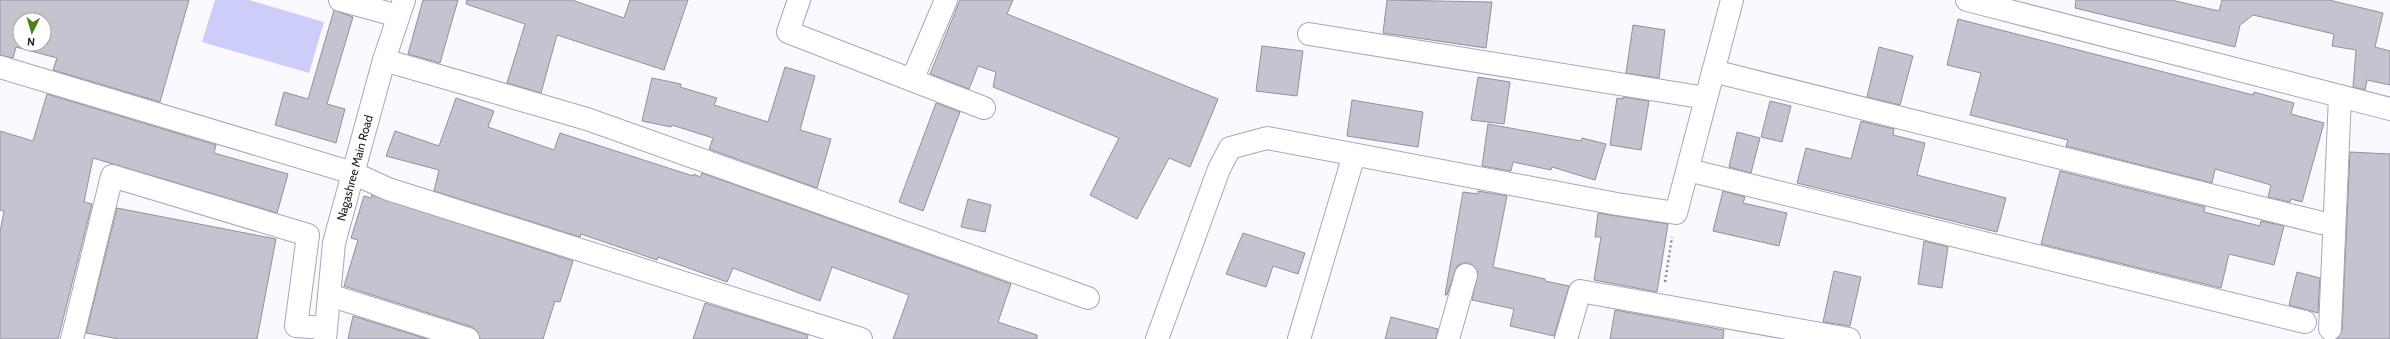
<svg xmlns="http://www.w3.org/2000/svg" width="2390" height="339" font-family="Cabin,sans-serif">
<rect width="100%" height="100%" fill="#f9f9ff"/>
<path fill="#cccdf8" d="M 215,0 L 249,0 L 324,22 L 309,73 L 202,42 Z"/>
<g fill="#c4c4d1" stroke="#91919e" fill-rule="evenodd">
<path d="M 0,0 L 189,0 L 160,102 L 53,70 L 57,58 L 16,47 L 13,58 L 0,55 ZM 20,20 L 44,20 L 44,44 L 20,44 Z"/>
<path d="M 423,0 L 458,0 L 440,63 L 408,54 Z"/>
<path d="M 467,0 L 572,0 L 624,18 L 630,0 L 688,0 L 664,70 L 557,35 L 541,93 L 507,83 L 525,24 L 466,4 Z"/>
<path d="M 960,0 L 1013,0 L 1007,14 L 1218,99 L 1190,167 L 1169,158 L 1137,219 L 1090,195 L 1119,138 L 993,87 L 996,72 L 978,66 L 969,89 L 930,74 Z"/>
<path d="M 1387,0 L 1492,2 L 1486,48 L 1383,33 Z"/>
<path d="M 2076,0 L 2171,0 L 2219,11 L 2222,0 L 2329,0 L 2383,13 L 2375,47 L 2390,51 L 2390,85 L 2367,80 L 2365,90 L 2353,87 L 2356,50 L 2332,46 L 2334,34 L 2253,15 L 2240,25 L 2235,47 L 2075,8 Z"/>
<path d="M 334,10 L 353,17 L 327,104 L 345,109 L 336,143 L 275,125 L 284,92 L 308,99 Z"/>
<path d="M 1958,19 L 2253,95 L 2254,92 L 2294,103 L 2291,114 L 2324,123 L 2302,202 L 2291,199 L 2290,202 L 2268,197 L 2271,185 L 2215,169 L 2212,183 L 2066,146 L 2068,140 L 1970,115 L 1981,73 L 1947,65 Z"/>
<path d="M 1633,25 L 1665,30 L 1659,78 L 1626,73 Z"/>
<path d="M 1262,46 L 1303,51 L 1297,96 L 1256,91 Z"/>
<path d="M 1879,47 L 1913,56 L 1900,105 L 1867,97 Z"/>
<path d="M 785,67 L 815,76 L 800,130 L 831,139 L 817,188 L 709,149 L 713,138 L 672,125 L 671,127 L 642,121 L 652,78 L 681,84 L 680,87 L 717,98 L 714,105 L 768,122 Z"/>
<path d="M 1478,77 L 1510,82 L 1504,124 L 1471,120 Z"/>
<path d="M 47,94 L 216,145 L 214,153 L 288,174 L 277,213 L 93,158 L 84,202 L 92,204 L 58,339 L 0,339 L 0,232 L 4,211 L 0,210 L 0,131 L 33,141 Z"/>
<path d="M 1623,97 L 1649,101 L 1641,150 L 1610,145 L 1617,98 L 1623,99 Z"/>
<path d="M 456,98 L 494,111 L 488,127 L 554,150 L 560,133 L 693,176 L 694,174 L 700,177 L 702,173 L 1011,284 L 998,322 L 1037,335 L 1037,339 L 893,339 L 909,295 L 832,267 L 820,301 L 733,268 L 727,282 L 658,257 L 657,260 L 581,234 L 580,237 L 434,191 L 439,170 L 386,156 L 395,131 L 439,146 Z"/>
<path d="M 1352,100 L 1423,112 L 1418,147 L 1347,136 Z"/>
<path d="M 1770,101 L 1791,106 L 1782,142 L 1761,137 Z"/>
<path d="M 936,103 L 960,112 L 923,211 L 899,202 Z"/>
<path d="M 1861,121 L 1894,129 L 1893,135 L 1925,143 L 1917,175 L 2006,198 L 1997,232 L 1797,183 L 1806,148 L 1851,159 Z"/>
<path d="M 1488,124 L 1581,141 L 1582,138 L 1606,144 L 1595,180 L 1552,167 L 1551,170 L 1513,162 L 1511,171 L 1482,166 Z"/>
<path d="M 1737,132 L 1760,138 L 1751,173 L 1729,167 Z"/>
<path d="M 2350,152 L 2390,154 L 2390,339 L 2337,339 L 2342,330 Z"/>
<path d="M 2060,171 L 2205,207 L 2204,212 L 2260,226 L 2261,221 L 2284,226 L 2274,265 L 2229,254 L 2221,288 L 2041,244 Z"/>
<path d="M 1478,191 L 1507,196 L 1493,267 L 1545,279 L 1545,281 L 1569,286 L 1554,336 L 1510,326 L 1514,309 L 1472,300 L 1478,272 L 1470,263 L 1463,263 L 1457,266 L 1447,295 L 1445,295 L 1463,192 L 1478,194 Z"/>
<path d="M 1723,191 L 1745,197 L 1743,203 L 1787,213 L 1779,246 L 1713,231 Z"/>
<path d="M 372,195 L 573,261 L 560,302 L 555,301 L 543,339 L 480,339 L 477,331 L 472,327 L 344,286 L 358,240 L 351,238 L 364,196 L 371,198 Z"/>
<path d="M 968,199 L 991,205 L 985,232 L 961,227 Z"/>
<path d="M 117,208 L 276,239 L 257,339 L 119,339 L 86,333 Z"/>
<path d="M 1598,213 L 1668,224 L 1657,292 L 1594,280 L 1601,237 L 1595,237 Z"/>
<path d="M 1243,233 L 1305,253 L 1298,274 L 1273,266 L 1266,287 L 1226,274 Z"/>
<path d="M 1924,241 L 1948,247 L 1942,288 L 1918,284 Z"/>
<path d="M 1834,271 L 1861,277 L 1850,326 L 1823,322 Z"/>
<path d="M 2297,272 L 2320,278 L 2318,313 L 2289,305 Z"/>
<path d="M 705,303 L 808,335 L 807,339 L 693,339 Z"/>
<path d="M 1615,310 L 1724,330 L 1723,339 L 1610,339 Z"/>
<path d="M 353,316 L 427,339 L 348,339 Z"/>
<path d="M 1391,317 L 1438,329 L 1436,339 L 1385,339 Z"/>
</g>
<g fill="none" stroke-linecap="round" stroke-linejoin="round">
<g stroke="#a7a8b5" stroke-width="24">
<g id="minor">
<path d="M 340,0 L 398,16"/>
<path d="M 799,0 L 788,32 L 984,108"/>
<path d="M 1967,0 L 2390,109"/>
<path d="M 1309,34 L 1706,98"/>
<path d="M 384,60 L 587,119 L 1088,298"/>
<path d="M 0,67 L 353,173 L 388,189 L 861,339"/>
<path d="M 1713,71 L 2322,223"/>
<path d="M 912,80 L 946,0"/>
<path d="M 1688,170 L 2305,322"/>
<path d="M 329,295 L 468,339"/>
<path d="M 2330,329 L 2340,96"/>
<path d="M 72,339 L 112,176 L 308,235 L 296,326 L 326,328"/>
<path d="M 325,339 L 334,243 L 384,60 L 404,0"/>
<path d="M 1157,339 L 1219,169 L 1230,148 L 1267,138 L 1617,204 L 1676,213 L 1732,0"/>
<path d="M 1299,339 L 1354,155"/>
<path d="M 1448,339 L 1466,275"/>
<path d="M 1566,339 L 1580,291 L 1849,339"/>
</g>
</g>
<path stroke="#87878c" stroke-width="2.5" stroke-dasharray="2 3" stroke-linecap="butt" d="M 1665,282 L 1672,237"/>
<use href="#minor" stroke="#fff" stroke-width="22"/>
</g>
<g text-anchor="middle" stroke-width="3" stroke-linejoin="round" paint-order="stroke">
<g font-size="12" fill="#212126" stroke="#fff">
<text transform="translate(355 168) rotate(-75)" y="4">Nagashree Main Road</text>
</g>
</g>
<g transform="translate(32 32) rotate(185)"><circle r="19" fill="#ffffff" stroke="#a6a6a8"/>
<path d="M0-3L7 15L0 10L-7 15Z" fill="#4a8016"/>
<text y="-6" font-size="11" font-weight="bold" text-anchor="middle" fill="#212126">N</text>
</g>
</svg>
